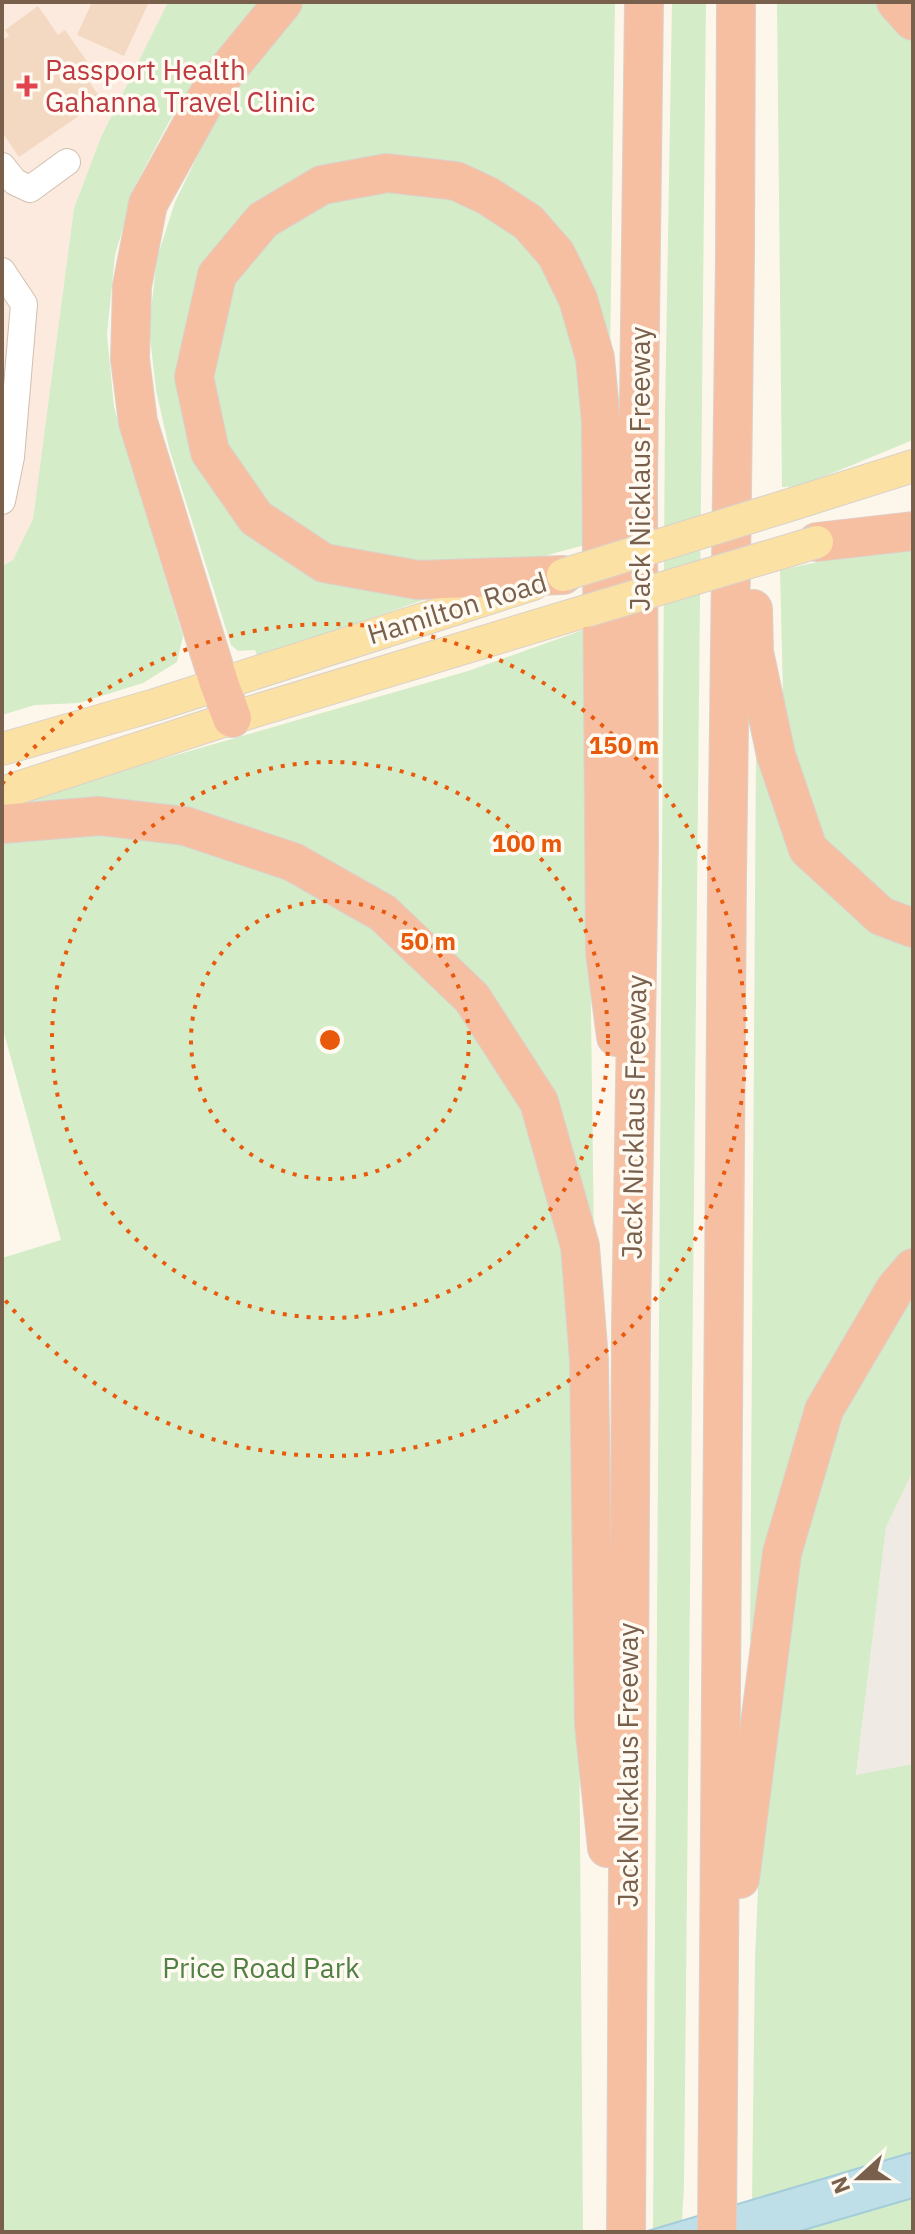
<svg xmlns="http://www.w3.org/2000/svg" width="915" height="2234" font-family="'IBM Plex Sans',sans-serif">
<rect width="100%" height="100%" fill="#fdf7eb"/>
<path fill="#fdeadf" d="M 2,2 L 168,2 L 101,137 L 74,208 L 33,519 L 13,560 L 2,566 Z"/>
<path fill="#efeae3" d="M 913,1471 L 913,1764 L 856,1776 L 886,1527 Z"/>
<g fill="#d4ecc8">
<path d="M 168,2 L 262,2 L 203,72 L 170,120 L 136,184 L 115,255 L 107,334 L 114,407 L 183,636 L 177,662 L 143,683 L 79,703 L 35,705 L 2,715 L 2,566 L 13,560 L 33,519 L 74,208 L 101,137 Z"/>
<path d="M 294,2 L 615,2 L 610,359 L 516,207 L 335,172 L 199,290 L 217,495 L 429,598 L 258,658 L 255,650 L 238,651 L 231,645 L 169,448 L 156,390 L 149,328 L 157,258 L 175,202 L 236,77 Z"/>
<path d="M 672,2 L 706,2 L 684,2187 L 682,2221 L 653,2230 L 665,416 Z"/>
<path d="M 777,2 L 880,2 L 913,44 L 913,440 L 801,486 L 782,487 Z"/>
<path d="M 365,186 L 462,198 L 535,248 L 579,341 L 588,544 L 530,560 L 459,570 L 342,557 L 259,512 L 207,414 L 226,284 L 287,216 Z"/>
<path d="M 913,550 L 913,921 L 835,868 L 784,736 L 780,570 L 860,553 Z"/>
<path d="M 586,629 L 594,1243 L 538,1082 L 327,871 L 2,805 L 468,671 Z"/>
<path d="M 756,750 L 771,790 L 913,942 L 913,1252 L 764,1595 L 750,1643 Z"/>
<path d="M 121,832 L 198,845 L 270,867 L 344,905 L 416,960 L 457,1005 L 507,1082 L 540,1151 L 570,1266 L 577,1434 L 583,2232 L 2,2232 L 2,1258 L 61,1240 L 2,1026 L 2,839 Z"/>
<path d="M 913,1290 L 913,1471 L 886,1527 L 856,1775 L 913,1764 L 913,2152 L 752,2201 L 755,1957 L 760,1846 L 789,1581 L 827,1437 Z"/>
<path d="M 913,2198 L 913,2232 L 797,2232 Z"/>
</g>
<path fill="#bedee8" stroke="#a4cdda" stroke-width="2" d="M 913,2152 L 913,2198 L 797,2232 L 644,2232 Z"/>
<g fill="#f3d9c2">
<path d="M 92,2 L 149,2 L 124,56 L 77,35 Z"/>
<path d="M 38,6 L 58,35 L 65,30 L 91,67 L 83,73 L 102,100 L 19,157 L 2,132 L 2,40 L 9,36 L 5,30 Z"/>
</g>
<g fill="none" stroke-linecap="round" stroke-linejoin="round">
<g stroke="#d0c0af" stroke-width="28">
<g id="minor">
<path d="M 2,166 L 15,182 L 30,189 L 67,162"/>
<path d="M 2,271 L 24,304 L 11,457 L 2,501"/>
</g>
</g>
<g stroke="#d9d2cd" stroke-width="34">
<g id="major">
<path d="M 796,503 L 913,466"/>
<path d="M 2,749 L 155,705 L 533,584"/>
<path d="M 2,793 L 232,718 L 586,611"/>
</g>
</g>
<g stroke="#d9d2cd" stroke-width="40">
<g id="highway">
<path d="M 896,2 L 913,21"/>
<path d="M 817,542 L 913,531"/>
<path d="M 563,575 L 418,580 L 324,563 L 256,518 L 210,452 L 194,377 L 217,275 L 263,220 L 322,185 L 387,173 L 456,181 L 488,196 L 528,222 L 556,254 L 578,299 L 595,358 L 601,422 L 605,952 L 616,1037"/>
<path d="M 753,609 L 754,652 L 776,755 L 808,849 L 881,916 L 913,928"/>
<path d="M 232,718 L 219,683 L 138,422 L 130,359 L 132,286 L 148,204 L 211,90 L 283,2"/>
<path d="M 2,824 L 99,816 L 185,826 L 293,862 L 383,913 L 472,998 L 539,1102 L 580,1246 L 589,1360 L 594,1724 L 607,1848"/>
<path d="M 740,1879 L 782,1553 L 824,1410 L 895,1289 L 913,1268"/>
<path d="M 626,2232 L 631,1325 L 639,848 L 638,484 L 644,2"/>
<path d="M 717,2232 L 727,878 L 735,256 L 736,2"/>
</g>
</g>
<use href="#minor" stroke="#fff" stroke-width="26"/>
<use href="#major" stroke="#fbe1a4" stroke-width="32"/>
<use href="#highway" stroke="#f7bfa2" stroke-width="38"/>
<g stroke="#d9d2cd" stroke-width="34" stroke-linecap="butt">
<g id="major-bridge">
<path d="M 563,575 L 796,503"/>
<path d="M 586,611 L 817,542"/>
</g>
</g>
<use href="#major-bridge" stroke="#fbe1a4" stroke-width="32"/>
</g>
<g fill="none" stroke="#e8590c" stroke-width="4" stroke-dasharray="4 8">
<circle cx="330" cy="1040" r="139"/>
<circle cx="330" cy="1040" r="278"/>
<path d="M2 784A416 416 0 1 1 2 1296"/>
</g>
<path fill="#e0444e" stroke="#fffbf2" stroke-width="3" d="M23 74h8v8h8v8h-8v8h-8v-8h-8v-8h8z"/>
<g text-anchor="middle" stroke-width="7" stroke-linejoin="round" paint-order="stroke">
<g font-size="28" fill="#be3a42" stroke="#fffbf2" text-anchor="start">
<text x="45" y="80">Passport Health<tspan x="45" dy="32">Gahanna Travel Clinic</tspan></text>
</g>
<g font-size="28" fill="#79604d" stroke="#fffbf2">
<text transform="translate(640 469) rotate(-90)" y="10">Jack Nicklaus Freeway</text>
<text transform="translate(457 608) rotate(-17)" y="10">Hamilton Road</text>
<text transform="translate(634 1117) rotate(-89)" y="10">Jack Nicklaus Freeway</text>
<text transform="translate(628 1765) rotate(-90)" y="10">Jack Nicklaus Freeway</text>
</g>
<g font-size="28" fill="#517f44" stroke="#fffbf2">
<text x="261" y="1978">Price Road Park</text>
</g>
</g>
<circle cx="330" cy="1040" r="12" fill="#e8590c" stroke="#fffbf2" stroke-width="4"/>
<g font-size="24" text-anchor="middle" font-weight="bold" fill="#e8590c" stroke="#fffbf2" stroke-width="7" stroke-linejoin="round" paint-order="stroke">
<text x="624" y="754">150 m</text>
<text x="527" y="852">100 m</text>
<text x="428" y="950">50 m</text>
</g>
<rect width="915" height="2234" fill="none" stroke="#79604d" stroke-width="8"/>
<g transform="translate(859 2178) rotate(249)" stroke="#fffbf2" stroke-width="6" paint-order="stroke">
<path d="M0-6L14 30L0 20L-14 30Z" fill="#79604d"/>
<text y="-12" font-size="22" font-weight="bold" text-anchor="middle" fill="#79604d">N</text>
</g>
</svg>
